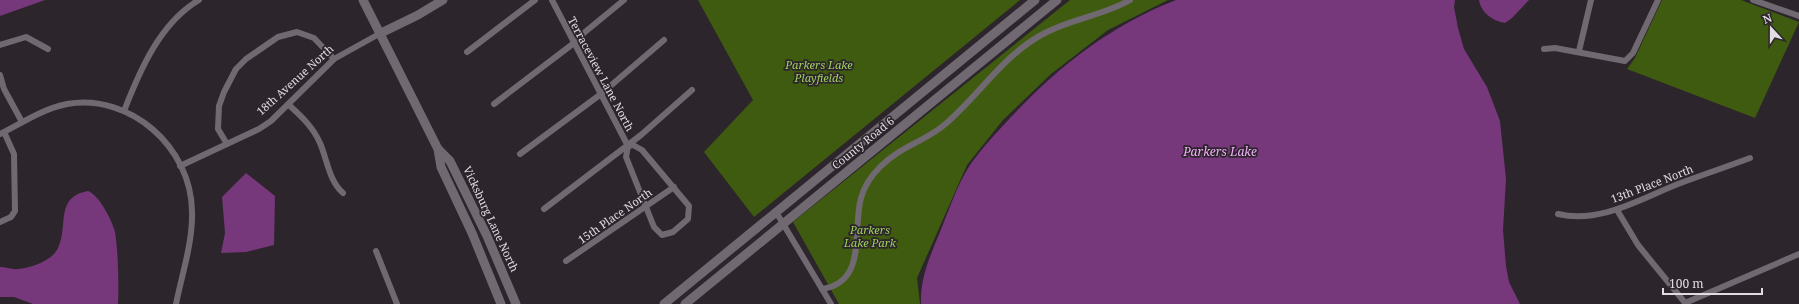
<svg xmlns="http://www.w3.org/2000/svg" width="1799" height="304" font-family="'Noto Serif',serif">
<rect width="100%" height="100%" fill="#2c252c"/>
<g fill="#3f5b0f">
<path d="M 698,0 L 1020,0 L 754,217 L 704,152 L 753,100 Z"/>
<path d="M 1070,0 L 1168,0 L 1108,30 L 1051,74 L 1003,120 L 967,165 L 917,278 L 920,304 L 839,304 L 793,222 Z"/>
<path d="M 1662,0 L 1741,0 L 1799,22 L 1755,118 L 1627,69 L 1635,58 Z"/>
</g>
<g fill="#76377b">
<path d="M 0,0 L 45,0 L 0,16 Z"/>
<path d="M 1176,0 L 1455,0 L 1454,7 L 1458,28 L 1464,49 L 1487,87 L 1500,121 L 1506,179 L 1503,230 L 1506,266 L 1509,282 L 1520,304 L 921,304 C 920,278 930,256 940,232 C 949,210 957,185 970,165 C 982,148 997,132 1011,117 C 1058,67 1111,25 1176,0 Z"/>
<path d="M 1479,0 L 1529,0 L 1512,18 L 1505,23 C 1493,21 1481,13 1479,0 Z"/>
<path d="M 246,173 L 275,196 L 274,245 L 246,252 L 221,253 L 225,233 L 222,197 Z"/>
<path d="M 88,191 C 99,195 112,220 115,232 C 118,249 119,285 118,304 L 33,304 L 14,297 L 0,297 L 0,267 C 6,267 12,270 18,269 C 31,268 52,261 58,248 C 69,227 54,197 88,191 Z"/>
</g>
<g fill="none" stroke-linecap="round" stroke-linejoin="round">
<g stroke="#706971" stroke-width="6">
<path d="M 552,0 L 628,146"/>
<path d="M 1753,0 L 1799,16"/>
<path d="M 0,45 L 26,37 L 48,49"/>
<path d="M 1544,49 L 1555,48 L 1625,61 L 1633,53 L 1658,0"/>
<path d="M 1579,51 L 1591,0"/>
<path d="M 467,52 L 535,0"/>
<path d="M 0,75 L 4,89 L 22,122"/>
<path d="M 494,104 L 574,43 L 585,32 L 624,0"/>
<path d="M 289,105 C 301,116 313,127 320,143 C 327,159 329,181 343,193"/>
<path d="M 124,111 C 140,70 160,23 199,0"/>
<path d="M 0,134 C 22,123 42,109 67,104 C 130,93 191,147 192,211 C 193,242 182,274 176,304"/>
<path d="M 227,144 L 218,129 L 219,106 L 224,92 L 236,69 L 246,59 L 278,37 L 297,32 L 314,38 L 334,59"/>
<path d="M 633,145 L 642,150 L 689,206 L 688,219 L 673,232 L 662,235 L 654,227 L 626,157 L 628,146 Z"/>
<path d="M 520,154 L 601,94 L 664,40"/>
<path d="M 180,166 L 259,129 L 271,121 L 334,59 L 379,34"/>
<path d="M 544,209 L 641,135 L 692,90"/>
<path d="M 1617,210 L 1638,245 L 1686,304"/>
<path d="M 776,212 L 831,304"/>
<path d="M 1558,214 C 1600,224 1640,199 1678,184 C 1702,175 1726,167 1750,158"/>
<path d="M 0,222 L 11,217 L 15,211 L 14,154 L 4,132"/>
<path d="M 376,251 L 397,304"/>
<path d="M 566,261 L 674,187"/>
<path d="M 822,289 C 868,282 852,230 861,198 C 864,187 872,175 880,167 C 898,148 923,142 943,126 C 978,97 1002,56 1043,34 C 1070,19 1105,15 1130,0"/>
<path d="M 1685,303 L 1799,254"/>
</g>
<g stroke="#706971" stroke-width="9">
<path d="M 363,0 L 438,149 L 441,167 L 472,233 L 501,304"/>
<path d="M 379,34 L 418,15 L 443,0"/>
<path d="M 438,149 L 450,161 L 487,236 L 516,304"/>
<path d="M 664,304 L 1035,0"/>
<path d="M 685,304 L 1057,0"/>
</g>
</g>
<g text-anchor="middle" stroke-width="3.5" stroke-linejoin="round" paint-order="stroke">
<g font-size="11" font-style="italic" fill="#9fd15b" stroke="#2c252c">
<text x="819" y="69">Parkers Lake<tspan x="819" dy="13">Playfields</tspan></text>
<text x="870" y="234">Parkers<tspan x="870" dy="13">Lake Park</tspan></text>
</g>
<g font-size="11" fill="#e0dce1" stroke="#2c252c">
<text transform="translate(601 74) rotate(62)" y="4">Terraceview Lane North</text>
<text transform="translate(295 80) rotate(-42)" y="4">18th Avenue North</text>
<text transform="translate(863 143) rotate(-39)" y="4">County Road 6</text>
<text transform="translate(1652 184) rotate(-21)" y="4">13th Place North</text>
<text transform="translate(615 216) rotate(-35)" y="4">15th Place North</text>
<text transform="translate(491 219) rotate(65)" y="4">Vicksburg Lane North</text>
</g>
<g font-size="12" font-style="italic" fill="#f4affa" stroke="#2c252c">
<text x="1220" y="156">Parkers Lake</text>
</g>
</g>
<g transform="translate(1771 28) rotate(339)" stroke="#2c252c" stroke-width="3" paint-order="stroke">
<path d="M0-3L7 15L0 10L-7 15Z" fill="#e0dce1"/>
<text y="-6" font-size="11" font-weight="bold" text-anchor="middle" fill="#e0dce1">N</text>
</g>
<path d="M1663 288v6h99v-6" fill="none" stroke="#e0dce1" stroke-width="2"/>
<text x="1669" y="288" font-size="12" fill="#e0dce1" stroke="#2c252c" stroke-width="3" paint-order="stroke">100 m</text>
</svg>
